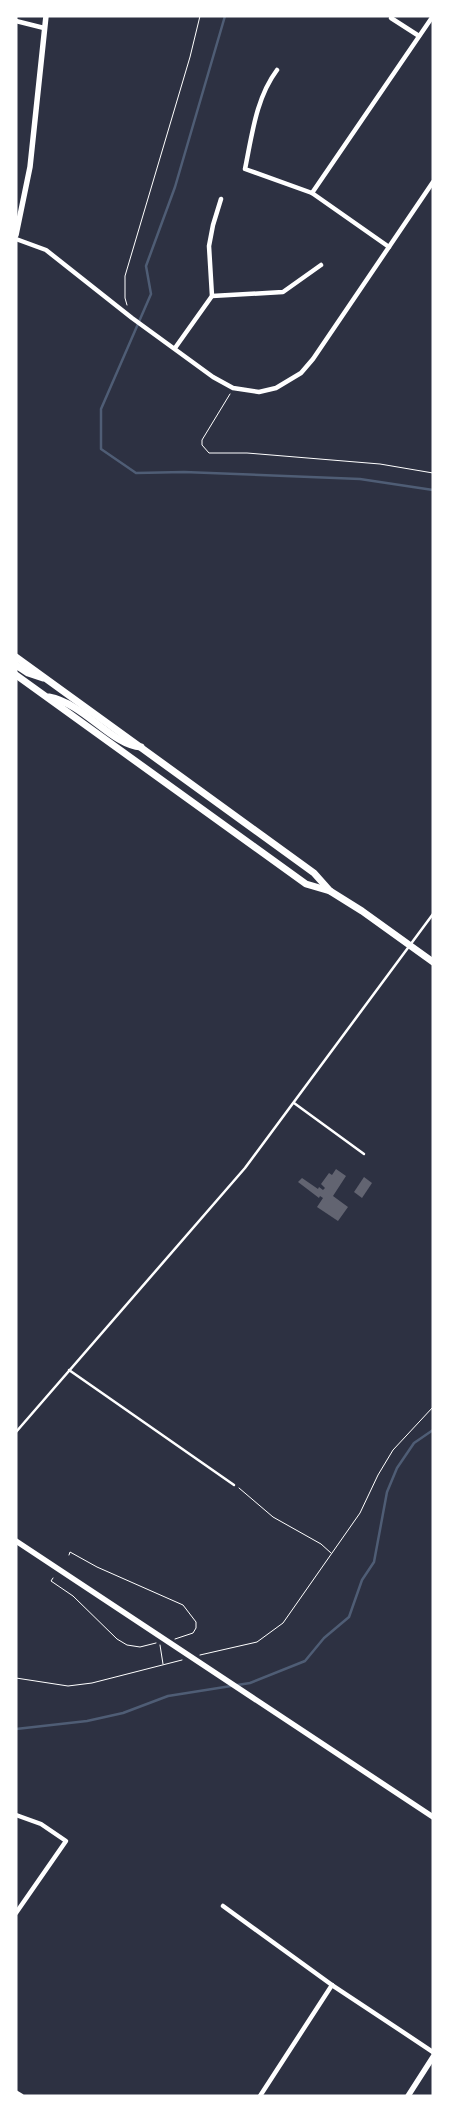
<svg xmlns="http://www.w3.org/2000/svg" width="449" height="2112" font-family="'IBM Plex Sans',sans-serif">
<rect width="100%" height="100%" fill="#2d3142"/>
<g fill="none" stroke-linecap="round" stroke-linejoin="round">
<g stroke="#4f5d75" stroke-width="2.5">
<path d="M 225,16 L 175,187 L 146,266 L 151,294 L 101,409 L 101,449 L 136,473 L 184,472 L 360,479 L 433,490"/>
<path d="M 16,1729 L 87,1721 L 123,1713 L 168,1696 L 250,1683 L 305,1661 L 324,1638 L 349,1617 L 362,1580 L 374,1562 L 387,1492 L 397,1468 L 414,1443 L 433,1430"/>
</g>
</g>
<g fill="#626471">
<path d="M 336,1169 L 346,1176 L 333,1196 L 348,1207 L 338,1221 L 317,1207 L 323,1198 L 320,1196 L 319,1198 L 298,1182 L 302,1178 L 318,1189 L 319,1187 L 323,1190 L 325,1188 L 321,1184 L 329,1173 L 332,1175 Z"/>
<path d="M 364,1177 L 372,1183 L 362,1198 L 354,1192 Z"/>
</g>
<g fill="none" stroke-linecap="round" stroke-linejoin="round">
<g stroke="#fff" stroke-width="1">
<path d="M 127,305 L 125,298 L 125,276 L 190,57 L 200,16"/>
<path d="M 230,394 L 202,440 L 202,445 L 209,453 L 247,453 L 380,464 L 433,473"/>
<path d="M 239,1488 L 273,1517 L 321,1544 L 331,1553"/>
<path d="M 69,1555 L 70,1552 L 97,1567 L 183,1605 L 196,1622 L 196,1628 L 193,1633 L 175,1639"/>
<path d="M 53,1578 L 51,1581 L 73,1596 L 117,1639 L 127,1645 L 140,1647 L 156,1643"/>
<path d="M 160,1645 L 163,1664"/>
<path d="M 200,1655 L 257,1642 L 283,1623 L 360,1513 L 378,1475 L 393,1450 L 433,1407"/>
<path d="M 16,1678 L 68,1686 L 92,1683 L 182,1660"/>
</g>
<g stroke="#fff" stroke-width="2.5">
<path d="M 294,1103 L 364,1154"/>
<path d="M 69,1370 L 234,1485"/>
<path d="M 16,1432 L 245,1168 L 433,914"/>
</g>
<g stroke="#fff" stroke-width="4.5">
<path d="M 391,18 L 419,36"/>
<path d="M 16,21 L 44,28"/>
<path d="M 277,70 C 256,98 252,135 245,169 L 312,193 L 389,247"/>
<path d="M 312,193 L 433,16"/>
<path d="M 16,239 L 46,250 L 132,318 L 213,377 L 233,388 L 259,392 L 276,388 L 301,373 L 313,359 L 433,182"/>
<path d="M 212,296 L 283,292 L 321,265"/>
<path d="M 175,348 L 212,296 L 209,246 L 213,225 L 221,199"/>
<path d="M 16,1815 L 41,1824 L 66,1841 L 16,1913"/>
<path d="M 223,1906 L 332,1985 L 433,2052"/>
<path d="M 260,2096 L 332,1985"/>
</g>
<g stroke="#fff" stroke-width="5.5">
<path d="M 16,235 L 30,167 L 46,16"/>
<path d="M 16,1541 L 433,1817"/>
<path d="M 16,2093 L 21,2096"/>
<path d="M 408,2096 L 433,2057"/>
</g>
<g stroke="#fff" stroke-width="7">
<path d="M 16,657 L 314,873 L 330,891 L 362,911 L 433,962"/>
<path d="M 16,665 L 28,673 L 43,678"/>
<path d="M 16,675 L 306,884 L 330,891"/>
<path d="M 49,697 C 85,704 111,745 141,747"/>
</g>
</g>
<rect width="449" height="2112" fill="none" stroke="#ffffff" stroke-width="35"/>
</svg>
